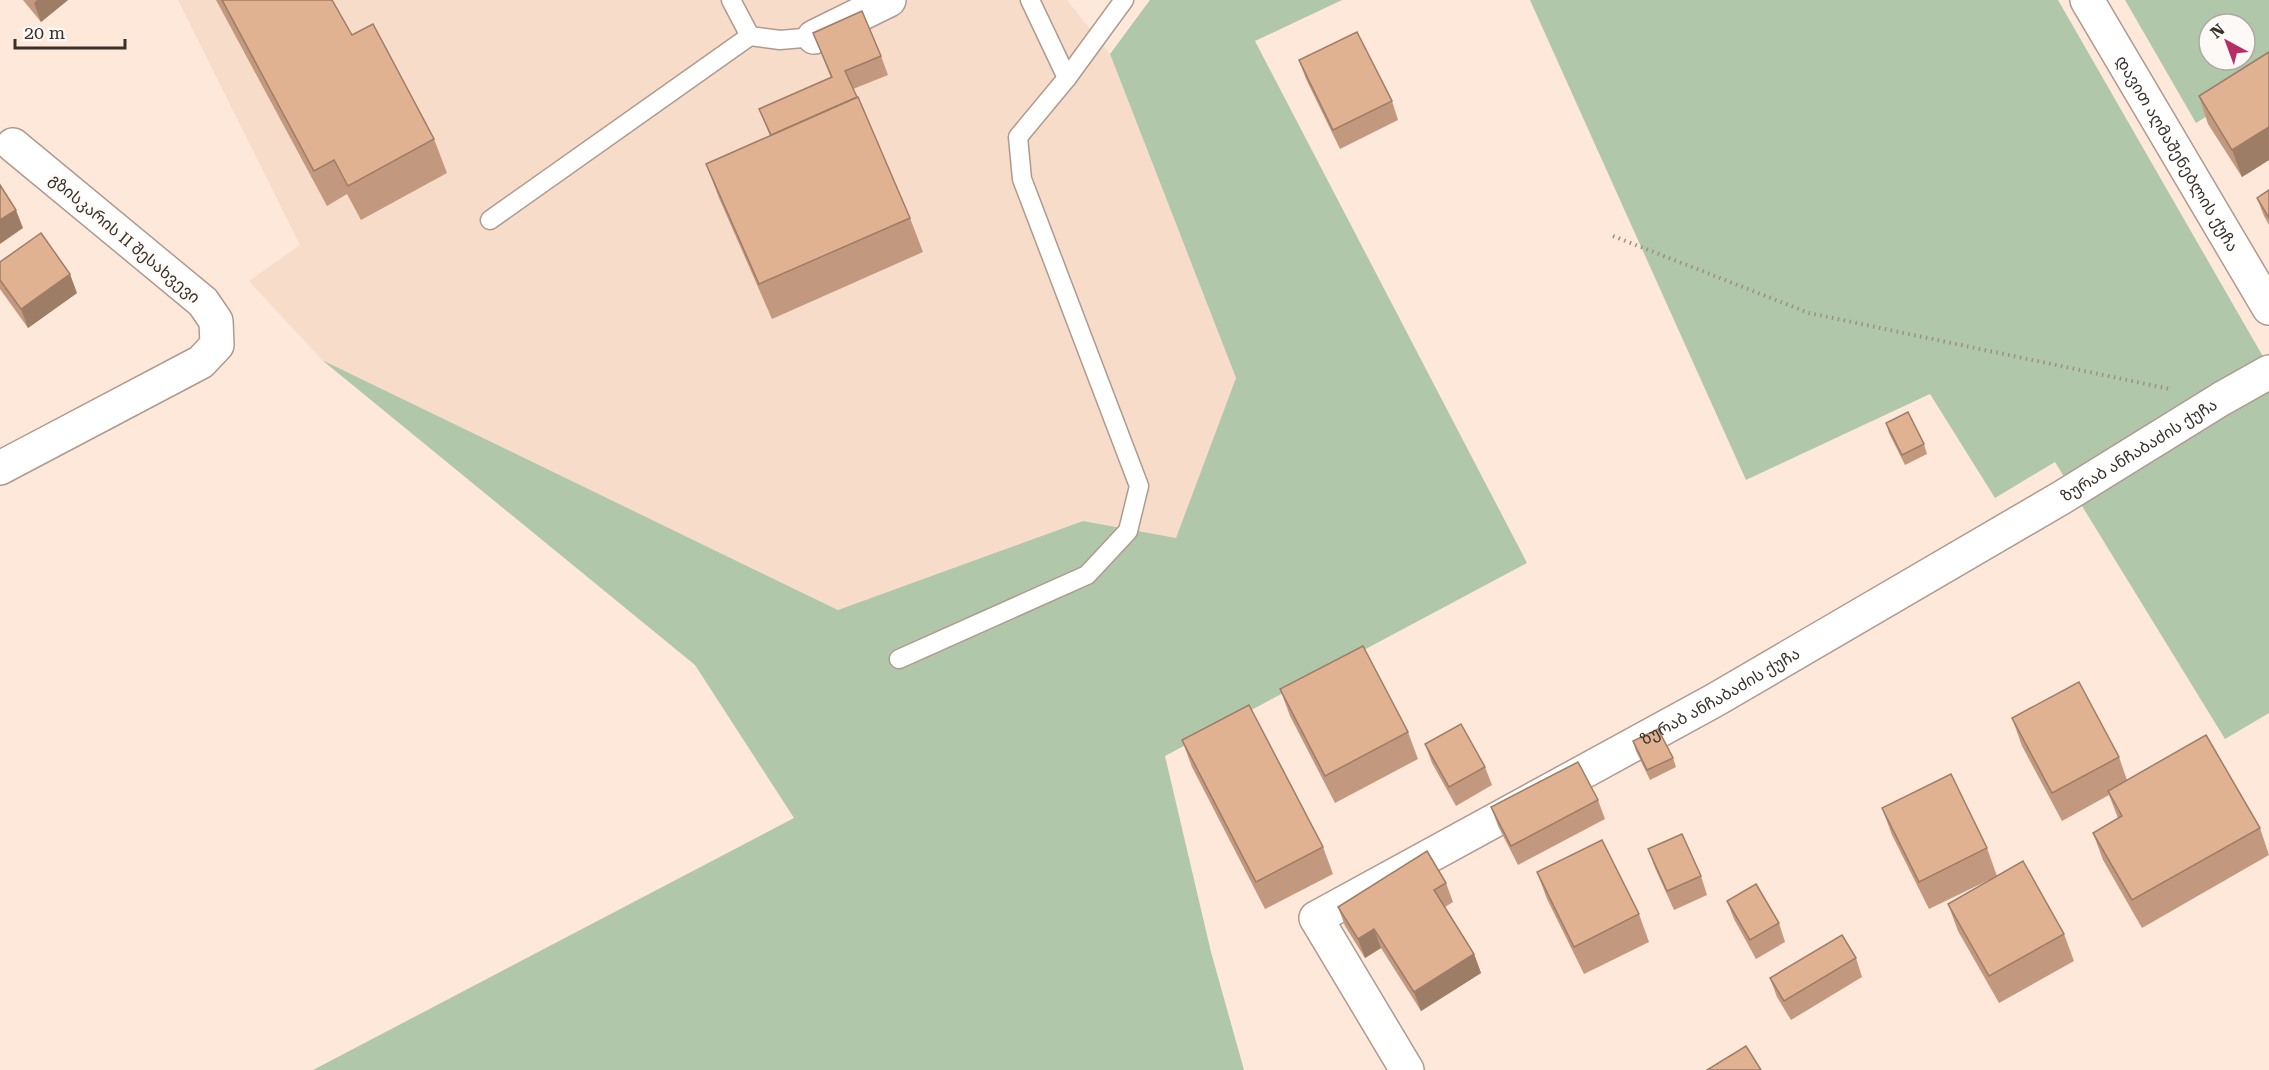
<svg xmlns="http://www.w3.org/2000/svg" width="2269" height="1070" font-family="'Roboto Serif','Noto Sans Georgian',serif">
<rect width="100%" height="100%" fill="#fee8da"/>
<path fill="#f8dcca" d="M 178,0 L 1067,0 L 1110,54 L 1236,378 L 1176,538 L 1082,521 L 838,610 L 322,360 L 249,281 L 300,245 Z"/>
<g fill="#b0c7aa" fill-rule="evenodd">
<path d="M 1150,0 L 1342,0 L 1255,41 L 1527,563 L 1165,756 L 1211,952 L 1244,1070 L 313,1070 L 794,818 L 695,665 L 322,360 L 838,610 L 1083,521 L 1176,538 L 1236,378 L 1110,54 Z"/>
<path d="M 1530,0 L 2058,0 L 2269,367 L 2269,713 L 2225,739 L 2055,462 L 1995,498 L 1930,394 L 1746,480 Z"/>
<path d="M 2125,0 L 2269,0 L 2269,78 L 2196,123 ZM 2209,24 L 2245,24 L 2245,60 L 2209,60 Z"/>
</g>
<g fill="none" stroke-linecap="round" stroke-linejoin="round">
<g stroke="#af9a8e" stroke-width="21">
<g id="lane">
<path d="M 731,0 L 750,36 L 780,40 L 814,37"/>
<path d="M 1030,0 L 1067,78"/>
<path d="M 490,220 L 750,36"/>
<path d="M 899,659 L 1087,575 L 1128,531 L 1139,486 L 1022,179 L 1018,137 L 1067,78 L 1124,0"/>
</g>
</g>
<g stroke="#af9a8e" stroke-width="36">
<g id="street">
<path d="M 814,37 L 889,0"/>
<path d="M 0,468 L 201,362 L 217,345 L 216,321 L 203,302 L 13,145"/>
<path id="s1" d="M 1407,1070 L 1316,918 L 1715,700 L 2061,498 L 2221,399 L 2269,372"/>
</g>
</g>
<g stroke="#af9a8e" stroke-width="36">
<g id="secondary">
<path id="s2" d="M 2087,0 L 2269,308"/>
</g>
</g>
<path stroke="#9e8f85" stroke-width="4" stroke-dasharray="1.5 4.5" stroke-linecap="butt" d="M 1613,236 L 1809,313 L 2170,389"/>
<use href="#lane" stroke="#fff" stroke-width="18"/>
<use href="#street" stroke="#fff" stroke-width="33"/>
<use href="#secondary" stroke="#fff" stroke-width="33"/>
</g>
<g fill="#c2997e">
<path d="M 23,0 L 68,0 L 41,22 Z"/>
<path d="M 216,0 L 332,0 L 352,35 L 434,139 L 447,173 L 361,220 L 347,194 L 327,206 Z"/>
<path d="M 813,33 L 881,56 L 888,75 L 853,89 L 910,218 L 923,252 L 772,319 L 719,198 L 706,164 L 770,136 L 759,109 L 831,78 Z"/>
<path d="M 2269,52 L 2269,160 L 2242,177 L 2208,124 L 2199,96 Z"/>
<path d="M 1299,60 L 1392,101 L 1398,120 L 1340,149 L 1306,79 Z"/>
<path d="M 2269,190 L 2269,225 L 2264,216 L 2257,198 Z"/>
<path d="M 0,262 L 77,293 L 28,328 L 0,289 Z"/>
<path d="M 1886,423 L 1924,444 L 1927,454 L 1905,465 L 1889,433 Z"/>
<path d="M 1280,689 L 1408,732 L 1418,759 L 1335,803 L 1290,716 Z"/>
<path d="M 2012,718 L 2119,757 L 2127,780 L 2260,828 L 2269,855 L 2142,928 L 2103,860 L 2093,833 L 2118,818 L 2109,795 L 2062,821 L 2022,746 Z"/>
<path d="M 1182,740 L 1323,847 L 1333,874 L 1265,909 L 1192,767 Z"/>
<path d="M 1633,741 L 1673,758 L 1676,767 L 1650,780 L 1636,751 Z"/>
<path d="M 1425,744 L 1485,767 L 1492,785 L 1456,806 L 1432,763 Z"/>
<path d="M 1598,800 L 1605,819 L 1518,865 L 1498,826 L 1491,807 Z"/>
<path d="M 1882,808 L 1987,848 L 1997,876 L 1929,909 L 1892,835 Z"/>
<path d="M 1648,849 L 1701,876 L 1707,895 L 1674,910 L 1655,868 Z"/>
<path d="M 1537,872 L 1639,914 L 1649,942 L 1584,974 L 1547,899 Z"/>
<path d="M 1446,883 L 1453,902 L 1445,907 L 1474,954 L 1481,973 L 1421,1011 L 1381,948 L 1365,958 L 1345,926 L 1338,907 Z"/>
<path d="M 1727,901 L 1779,923 L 1785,942 L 1756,959 L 1734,919 Z"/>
<path d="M 1948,904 L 2064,934 L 2074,961 L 1999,1003 L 1958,931 Z"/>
<path d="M 1856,958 L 1862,977 L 1791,1020 L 1777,997 L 1770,978 Z"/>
</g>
<g fill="#9e7d66">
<path d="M 37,0 L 68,0 L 41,22 L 34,3 Z"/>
<path d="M 2269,127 L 2269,160 L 2242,177 L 2232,150 Z"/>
<path d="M 16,210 L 23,228 L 0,244 L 0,220 Z"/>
<path d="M 70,274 L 77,293 L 28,328 L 21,309 Z"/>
<path d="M 1374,929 L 1381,948 L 1365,958 L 1358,939 Z"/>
<path d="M 1474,954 L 1481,973 L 1421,1011 L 1414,992 Z"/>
</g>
<g fill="#e1b292" stroke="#9e7d66" stroke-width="1.5">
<path d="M 222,0 L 332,0 L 352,35 L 373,24 L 434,139 L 348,186 L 334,160 L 314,171 Z"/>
<path d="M 862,11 L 881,56 L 845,71 L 857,97 L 771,135 L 759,109 L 832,77 L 813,33 Z"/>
<path d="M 1357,32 L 1392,101 L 1333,130 L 1299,60 Z"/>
<path d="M 2269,52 L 2269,127 L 2232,150 L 2199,96 Z"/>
<path d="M 858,97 L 910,218 L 759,284 L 706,164 Z"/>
<path d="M 0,185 L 16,210 L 0,220 Z"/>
<path d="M 2269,190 L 2269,218 L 2257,198 Z"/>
<path d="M 41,233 L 70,274 L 21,309 L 0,280 L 0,262 Z"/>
<path d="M 1908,412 L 1924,444 L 1902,455 L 1886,423 Z"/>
<path d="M 1363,646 L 1408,732 L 1325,776 L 1280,689 Z"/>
<path d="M 2079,682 L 2119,757 L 2052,793 L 2012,718 Z"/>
<path d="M 1249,705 L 1323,847 L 1256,882 L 1182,740 Z"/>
<path d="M 1461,724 L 1485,767 L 1449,787 L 1425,744 Z"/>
<path d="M 1658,729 L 1673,758 L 1647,770 L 1633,741 Z"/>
<path d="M 2206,735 L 2260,828 L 2132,900 L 2093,833 L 2122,816 L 2108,791 Z"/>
<path d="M 1578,762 L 1598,800 L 1511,846 L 1491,807 Z"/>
<path d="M 1951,774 L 1987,848 L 1919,882 L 1882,808 Z"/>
<path d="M 1682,834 L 1701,876 L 1667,891 L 1648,849 Z"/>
<path d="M 1602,840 L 1639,914 L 1574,947 L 1537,872 Z"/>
<path d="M 1427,851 L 1446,883 L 1434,890 L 1474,954 L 1414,992 L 1374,929 L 1358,939 L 1338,907 Z"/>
<path d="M 2023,861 L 2064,934 L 1989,976 L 1948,904 Z"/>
<path d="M 1756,884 L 1779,923 L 1750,940 L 1727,901 Z"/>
<path d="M 1842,935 L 1856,958 L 1784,1001 L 1770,978 Z"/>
<path d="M 1746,1046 L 1761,1070 L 1707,1070 Z"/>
</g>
<g text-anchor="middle" stroke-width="4.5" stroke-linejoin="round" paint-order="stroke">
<g font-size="16" fill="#38302a" stroke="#fdf9f6">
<text dy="6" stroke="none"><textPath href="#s2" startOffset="178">დავით აღმაშენებლის ქუჩა</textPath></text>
<text transform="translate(125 238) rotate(40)" y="6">გზისკარის II შესახვევი</text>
<text dy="6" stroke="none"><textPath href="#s1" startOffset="1124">ზურაბ ანჩაბაძის ქუჩა</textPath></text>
<text dy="6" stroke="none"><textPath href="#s1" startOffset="638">ზურაბ ანჩაბაძის ქუჩა</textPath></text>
</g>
</g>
<g transform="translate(2227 42) rotate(319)"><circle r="28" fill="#fdf9f6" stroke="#aea9a4" stroke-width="1.5"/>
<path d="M0-4.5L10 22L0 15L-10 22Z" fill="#b82d66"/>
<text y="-9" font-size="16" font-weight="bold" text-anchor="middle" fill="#38302a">N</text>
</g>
<path d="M15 39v9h110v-9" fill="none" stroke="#38302a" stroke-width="3"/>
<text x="24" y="39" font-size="18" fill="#38302a" stroke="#fdf9f6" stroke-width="4.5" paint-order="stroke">20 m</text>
</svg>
